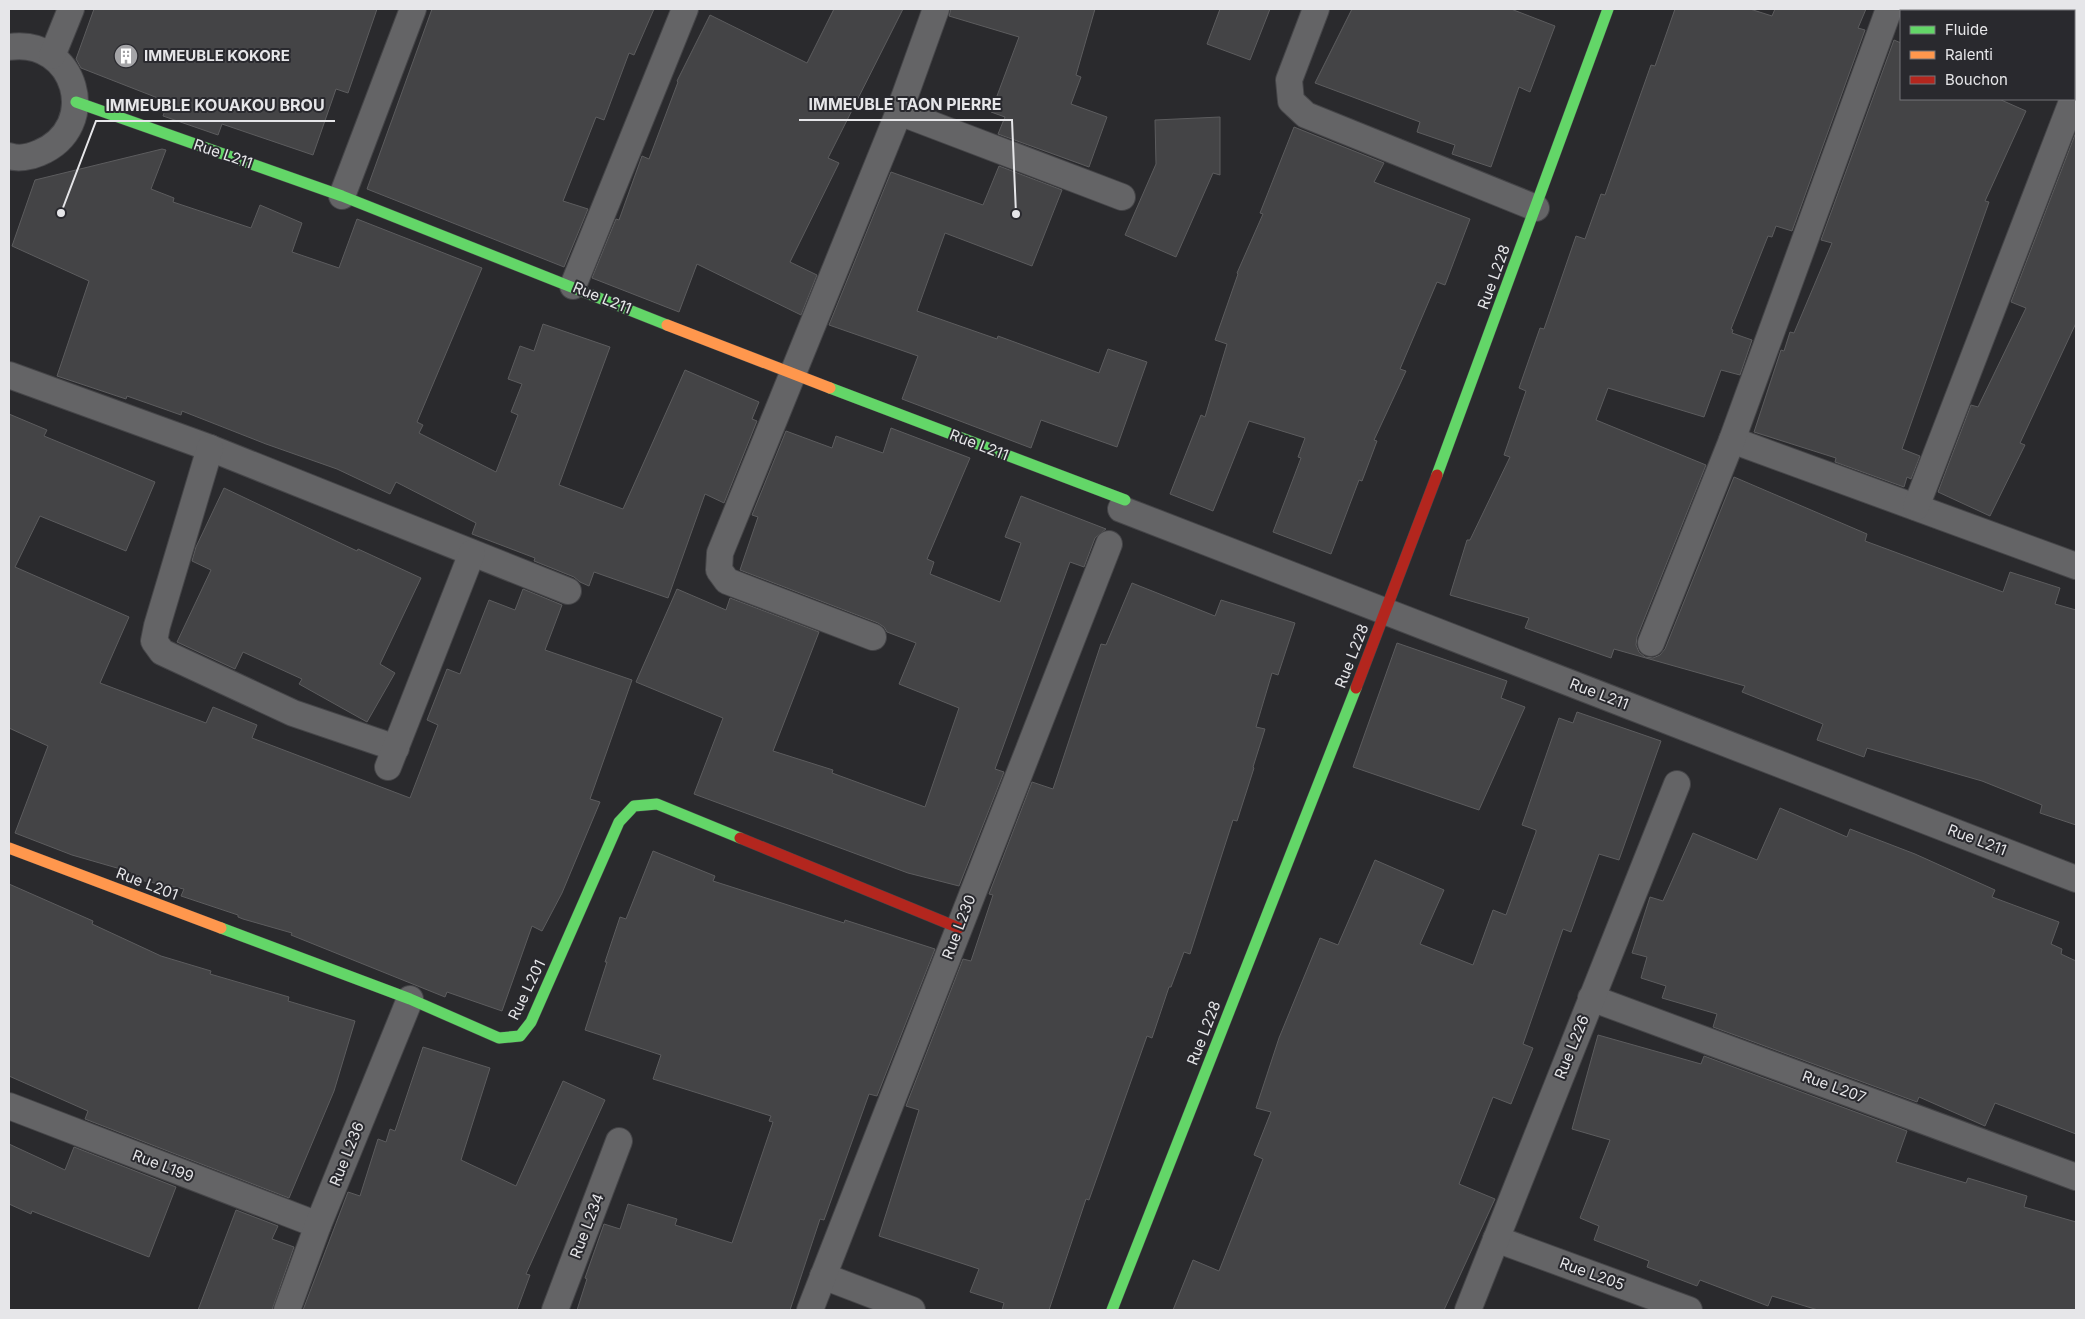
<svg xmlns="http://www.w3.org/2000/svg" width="2085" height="1319" font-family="Inter,sans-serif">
<rect width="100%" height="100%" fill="#2a2a2d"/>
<g fill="#444446" stroke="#5c5c5e">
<path d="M 94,9 L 377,9 L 348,93 L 336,89 L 313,155 L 222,124 L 218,135 L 163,116 L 168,102 L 81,68 L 76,59 Z"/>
<path d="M 432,9 L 654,9 L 634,55 L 629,53 L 604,120 L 596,117 L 563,201 L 588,209 L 564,267 L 367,189 Z"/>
<path d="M 834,9 L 903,9 L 828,158 L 839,163 L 790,262 L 817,275 L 801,315 L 697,264 L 679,312 L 592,278 L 616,219 L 619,220 L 642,156 L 649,159 L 678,82 L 677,81 L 710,15 L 807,63 Z"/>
<path d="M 951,9 L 1095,9 L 1076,75 L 1081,77 L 1071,104 L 1107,117 L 1089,167 L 998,134 L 1005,117 L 991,112 L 1019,37 L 949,16 Z"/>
<path d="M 1220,9 L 1270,9 L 1250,60 L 1207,44 Z"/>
<path d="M 1352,9 L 1511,9 L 1555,26 L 1530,92 L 1519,87 L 1491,167 L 1452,154 L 1455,145 L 1417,132 L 1420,122 L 1315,83 Z"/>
<path d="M 1675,9 L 1750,9 L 1772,16 L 1775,9 L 1866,9 L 1858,28 L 1865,30 L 1792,231 L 1776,226 L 1772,237 L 1768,236 L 1731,329 L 1733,330 L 1732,333 L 1752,340 L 1740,375 L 1721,370 L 1704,417 L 1608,388 L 1596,420 L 1706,465 L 1637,637 L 1636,645 L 1639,652 L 1645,657 L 1653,658 L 1660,655 L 1665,649 L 1734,477 L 1867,534 L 1865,541 L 2003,592 L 2010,572 L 2060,588 L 2055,604 L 2076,610 L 2076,825 L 2040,813 L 2042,805 L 1982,781 L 1867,748 L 1864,757 L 1817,740 L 1823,724 L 1742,692 L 1745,686 L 1614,649 L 1611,658 L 1525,628 L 1529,618 L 1450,595 L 1467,540 L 1470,540 L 1510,457 L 1504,455 L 1526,391 L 1519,388 L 1540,328 L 1544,329 L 1576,236 L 1585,239 L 1601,194 L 1605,195 L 1651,65 L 1655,66 Z"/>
<path d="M 1894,40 L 1901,43 L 1901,99 L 1999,99 L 2026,111 L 1985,201 L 1989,202 L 1902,449 L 1920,456 L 1911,479 L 1907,477 L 1904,487 L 1835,462 L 1836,458 L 1754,432 L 1781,350 L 1784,351 L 1790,332 L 1794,333 L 1832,243 L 1821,240 Z"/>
<path d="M 1220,117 L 1220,175 L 1213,173 L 1176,257 L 1125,235 L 1156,164 L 1155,120 Z"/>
<path d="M 1294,127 L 1384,163 L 1374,182 L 1470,219 L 1445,285 L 1437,282 L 1400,369 L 1406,371 L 1374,440 L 1377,441 L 1362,481 L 1359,480 L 1331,554 L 1273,532 L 1301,458 L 1298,457 L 1305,438 L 1249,421 L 1213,511 L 1170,494 L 1201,415 L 1205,417 L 1227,344 L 1215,340 L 1238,274 L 1237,273 L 1263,214 L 1260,213 Z"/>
<path d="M 2076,132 L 2076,323 L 2020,443 L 2025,445 L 1990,516 L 1938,492 L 1971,405 L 1978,407 L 2026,308 L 2011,302 Z"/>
<path d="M 162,149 L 166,150 L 151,189 L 174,198 L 173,202 L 251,228 L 260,205 L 302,223 L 292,252 L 339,268 L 357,219 L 482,268 L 417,422 L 423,425 L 419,433 L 496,472 L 518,415 L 511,412 L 522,384 L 508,379 L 520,346 L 534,351 L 543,324 L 610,347 L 559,485 L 623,509 L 685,370 L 759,402 L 752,419 L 757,421 L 724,503 L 705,494 L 668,598 L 594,572 L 589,586 L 580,582 L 574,577 L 534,561 L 535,558 L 472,534 L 476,523 L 396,482 L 390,494 L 337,469 L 266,444 L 182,411 L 181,415 L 127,396 L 126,399 L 57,376 L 89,281 L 12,246 L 35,180 Z"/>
<path d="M 999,166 L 1062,190 L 1032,266 L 945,233 L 917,311 L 997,339 L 998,336 L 1099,373 L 1108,349 L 1147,362 L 1117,447 L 1041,420 L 1031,448 L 902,399 L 918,356 L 829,325 L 891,172 L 983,205 Z"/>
<path d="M 9,414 L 47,430 L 44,436 L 155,482 L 126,551 L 40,516 L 15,567 L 129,617 L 100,683 L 206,723 L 213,707 L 257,725 L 252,738 L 410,798 L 438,725 L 427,720 L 447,669 L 460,674 L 489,600 L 515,610 L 523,589 L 562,605 L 545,650 L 632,680 L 590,799 L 600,802 L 562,893 L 542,931 L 532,926 L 502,1011 L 447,992 L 445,997 L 291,935 L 292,933 L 243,919 L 238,917 L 238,915 L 181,896 L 184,889 L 135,879 L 123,874 L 124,870 L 72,855 L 15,833 L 48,746 L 9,728 Z"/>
<path d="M 891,428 L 970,458 L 927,559 L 934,562 L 930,574 L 1000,602 L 1021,543 L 1005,537 L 1021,496 L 1106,529 L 1095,538 L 1084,567 L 1070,562 L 995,769 L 1004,772 L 959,886 L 908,873 L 694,794 L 723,718 L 636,682 L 677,589 L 726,610 L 730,598 L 819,632 L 773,751 L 833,770 L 832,773 L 925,807 L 959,708 L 899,684 L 916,643 L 887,632 L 884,627 L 878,623 L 740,570 L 758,517 L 752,515 L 786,431 L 832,448 L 836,436 L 883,453 Z"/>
<path d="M 224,488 L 357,551 L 358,549 L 421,578 L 380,664 L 395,673 L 367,722 L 299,684 L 302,679 L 243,652 L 235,669 L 177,642 L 211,570 L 192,561 L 196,547 Z"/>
<path d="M 1132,583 L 1215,616 L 1221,600 L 1295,623 L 1278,675 L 1272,673 L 1256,727 L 1265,729 L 1253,767 L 1254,768 L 1237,821 L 1233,820 L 1190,954 L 1184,952 L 1171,987 L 1169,987 L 1152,1038 L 1147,1036 L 1089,1200 L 1086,1199 L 1049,1310 L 1002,1310 L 1004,1303 L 970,1292 L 979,1269 L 879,1236 L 919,1110 L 906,1106 L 963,959 L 971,961 L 993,895 L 989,894 L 1032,782 L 1053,789 L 1101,644 L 1106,645 Z"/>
<path d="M 1397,643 L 1507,681 L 1501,698 L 1525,707 L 1479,810 L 1353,767 Z"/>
<path d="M 1577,712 L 1661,741 L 1619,860 L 1599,854 L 1571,932 L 1563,929 L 1523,1044 L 1533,1048 L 1511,1104 L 1493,1097 L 1459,1184 L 1495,1199 L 1444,1310 L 1173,1310 L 1193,1260 L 1219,1271 L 1263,1159 L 1254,1155 L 1271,1112 L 1256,1108 L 1279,1038 L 1320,938 L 1338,945 L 1375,860 L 1444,890 L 1420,944 L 1473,965 L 1493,910 L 1506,915 L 1536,832 L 1536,830 L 1522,825 L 1559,718 L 1573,723 Z"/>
<path d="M 1780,808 L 1847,837 L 1850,829 L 1915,854 L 1995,890 L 1992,897 L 2059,922 L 2051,944 L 2062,949 L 2061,954 L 2076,961 L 2076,1134 L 1995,1103 L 1985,1126 L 1919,1097 L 1917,1102 L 1713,1027 L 1717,1014 L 1662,998 L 1666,986 L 1641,978 L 1647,957 L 1632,953 L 1650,897 L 1663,901 L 1693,833 L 1757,860 Z"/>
<path d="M 653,851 L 715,876 L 713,881 L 844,923 L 845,920 L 935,949 L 877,1096 L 869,1094 L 824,1220 L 820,1219 L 790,1310 L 577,1310 L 587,1279 L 585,1278 L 604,1224 L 620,1229 L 628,1204 L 677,1219 L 675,1225 L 732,1243 L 773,1122 L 769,1121 L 771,1116 L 653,1079 L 661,1055 L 585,1030 L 607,962 L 605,962 L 620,917 L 626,919 Z"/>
<path d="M 9,884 L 93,921 L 92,924 L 161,956 L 211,971 L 210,974 L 289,997 L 288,1001 L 355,1021 L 334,1091 L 289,1198 L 85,1119 L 88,1111 L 9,1076 Z"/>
<path d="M 1598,1035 L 1701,1064 L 1704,1056 L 1907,1131 L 1896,1162 L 1966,1183 L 1968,1178 L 2027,1196 L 2024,1207 L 2076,1222 L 2076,1310 L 1818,1310 L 1772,1296 L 1768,1306 L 1700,1280 L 1697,1286 L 1647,1267 L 1649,1261 L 1594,1240 L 1599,1226 L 1580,1218 L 1610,1140 L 1572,1129 Z"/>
<path d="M 423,1047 L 490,1068 L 461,1160 L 516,1186 L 563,1081 L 605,1100 L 526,1274 L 530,1275 L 517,1310 L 303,1310 L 348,1192 L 360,1196 L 378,1139 L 386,1142 L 390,1129 L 395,1131 Z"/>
<path d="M 9,1144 L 65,1170 L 74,1147 L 176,1187 L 149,1257 L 32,1211 L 31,1214 L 9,1204 Z"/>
<path d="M 236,1210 L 278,1226 L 272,1239 L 294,1247 L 272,1310 L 198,1310 Z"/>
</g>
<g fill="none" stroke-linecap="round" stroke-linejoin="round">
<g stroke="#454548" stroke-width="28">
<g id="street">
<path d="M 1316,9 L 1289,80 L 1291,101 L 1306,115 L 1536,208"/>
<path d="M 9,47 C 76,37 102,127 39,153 C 30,157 18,159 9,156"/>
<path d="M 52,56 L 71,9"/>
<path d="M 899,112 L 1122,197"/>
<path d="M 342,196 L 413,9"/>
<path d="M 573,286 L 685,9"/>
<path d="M 9,375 L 210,448 L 568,591"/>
<path d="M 1732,440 L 2076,566"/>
<path d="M 210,448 L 157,626 L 154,641 L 162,652 L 293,713 L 396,748"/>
<path d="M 1916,507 L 2073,99"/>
<path d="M 1121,509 L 2076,879"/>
<path d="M 873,637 L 727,581 L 719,570 L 720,553 L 899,112 L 936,9"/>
<path d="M 1651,643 L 1732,440 L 1889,9"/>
<path d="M 388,767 L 472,553"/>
<path d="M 1591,998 L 2076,1177"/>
<path d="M 9,1106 L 318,1225"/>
<path d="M 1496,1239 L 1689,1310"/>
<path d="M 823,1276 L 912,1310"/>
<path d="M 287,1310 L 318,1225 L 410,999"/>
<path d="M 555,1310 L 619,1141"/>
<path d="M 810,1310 L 1109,544"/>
<path d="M 1468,1310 L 1677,784"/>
</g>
</g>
<g stroke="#454548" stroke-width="12">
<g id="fast">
<path d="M 76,102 L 342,196 L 667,325"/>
<path d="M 830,388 L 1125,500"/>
<path d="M 1437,475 L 1608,9"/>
<path d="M 221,928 L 410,999 L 499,1038 L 520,1036 L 531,1022 L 619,822 L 634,806 L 657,804 L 740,838"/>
<path d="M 1112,1310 L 1356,688"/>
</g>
</g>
<g stroke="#454548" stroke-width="12">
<g id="slow">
<path d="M 667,325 L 830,388"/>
<path d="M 9,848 L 221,928"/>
</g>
</g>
<g stroke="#454548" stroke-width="12">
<g id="jam">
<path d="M 1356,688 L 1437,475"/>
<path d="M 740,838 L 959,928"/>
</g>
</g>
<use href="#street" stroke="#646466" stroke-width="26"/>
<use href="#fast" stroke="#63d668" stroke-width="11"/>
<use href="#slow" stroke="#ff974d" stroke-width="11"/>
<use href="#jam" stroke="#b3261e" stroke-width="11"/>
</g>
<defs>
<g id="building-disc" transform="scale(1.25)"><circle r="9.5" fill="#a4a4a7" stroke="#29292e"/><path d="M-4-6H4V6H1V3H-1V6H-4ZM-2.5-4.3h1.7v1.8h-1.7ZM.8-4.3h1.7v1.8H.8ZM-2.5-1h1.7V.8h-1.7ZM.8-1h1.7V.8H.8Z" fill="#fff"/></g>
</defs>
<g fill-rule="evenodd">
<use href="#building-disc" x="126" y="56"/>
</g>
<g text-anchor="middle" stroke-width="4" stroke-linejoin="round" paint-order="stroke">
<g font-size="15" font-weight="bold" fill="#e6e6e9" stroke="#29292e" text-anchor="start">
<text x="144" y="61">IMMEUBLE KOKORE</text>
</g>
<g font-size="15" fill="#e6e6e9" stroke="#29292e">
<text transform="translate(223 154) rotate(19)" y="5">Rue L211</text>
<text transform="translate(1494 277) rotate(-70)" y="5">Rue L228</text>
<text transform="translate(602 298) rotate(22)" y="5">Rue L211</text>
<text transform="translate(979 445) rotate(21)" y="5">Rue L211</text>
<text transform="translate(1352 656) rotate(-69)" y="5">Rue L228</text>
<text transform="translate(1599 694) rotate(21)" y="5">Rue L211</text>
<text transform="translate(1977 840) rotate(21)" y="5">Rue L211</text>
<text transform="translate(147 884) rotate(21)" y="5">Rue L201</text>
<text transform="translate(959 927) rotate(-69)" y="5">Rue L230</text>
<text transform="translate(527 990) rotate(-64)" y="5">Rue L201</text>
<text transform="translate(1204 1033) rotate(-69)" y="5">Rue L228</text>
<text transform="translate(1572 1047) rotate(-68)" y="5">Rue L226</text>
<text transform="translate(1834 1087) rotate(20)" y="5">Rue L207</text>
<text transform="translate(347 1154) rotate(-68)" y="5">Rue L236</text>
<text transform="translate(163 1166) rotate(21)" y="5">Rue L199</text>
<text transform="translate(587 1226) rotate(-69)" y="5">Rue L234</text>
<text transform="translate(1592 1274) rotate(20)" y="5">Rue L205</text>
</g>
</g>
<path fill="none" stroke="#e6e6e9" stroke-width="2" d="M1016 214L1012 120H799M61 213L96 121H335"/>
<g fill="#e6e6e9" stroke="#29292e" stroke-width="2">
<circle cx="1016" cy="214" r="5"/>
<circle cx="61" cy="213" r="5"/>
</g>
<g font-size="16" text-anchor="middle" font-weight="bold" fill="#e6e6e9" stroke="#29292e" stroke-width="4" stroke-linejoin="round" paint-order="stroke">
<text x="905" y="110">IMMEUBLE TAON PIERRE</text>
<text x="215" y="111">IMMEUBLE KOUAKOU BROU</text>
</g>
<rect width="2085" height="1319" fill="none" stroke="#e6e6e9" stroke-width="20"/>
<rect x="1900" y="10" width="175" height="90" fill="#29292e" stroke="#757579"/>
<rect x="1910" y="26" width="25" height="8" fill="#63d668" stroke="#757579"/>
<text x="1945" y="35" font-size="15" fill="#e6e6e9">Fluide</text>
<rect x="1910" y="51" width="25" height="8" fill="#ff974d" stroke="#757579"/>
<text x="1945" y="60" font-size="15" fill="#e6e6e9">Ralenti</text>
<rect x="1910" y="76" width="25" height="8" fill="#b3261e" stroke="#757579"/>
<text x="1945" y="85" font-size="15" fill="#e6e6e9">Bouchon</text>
</svg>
